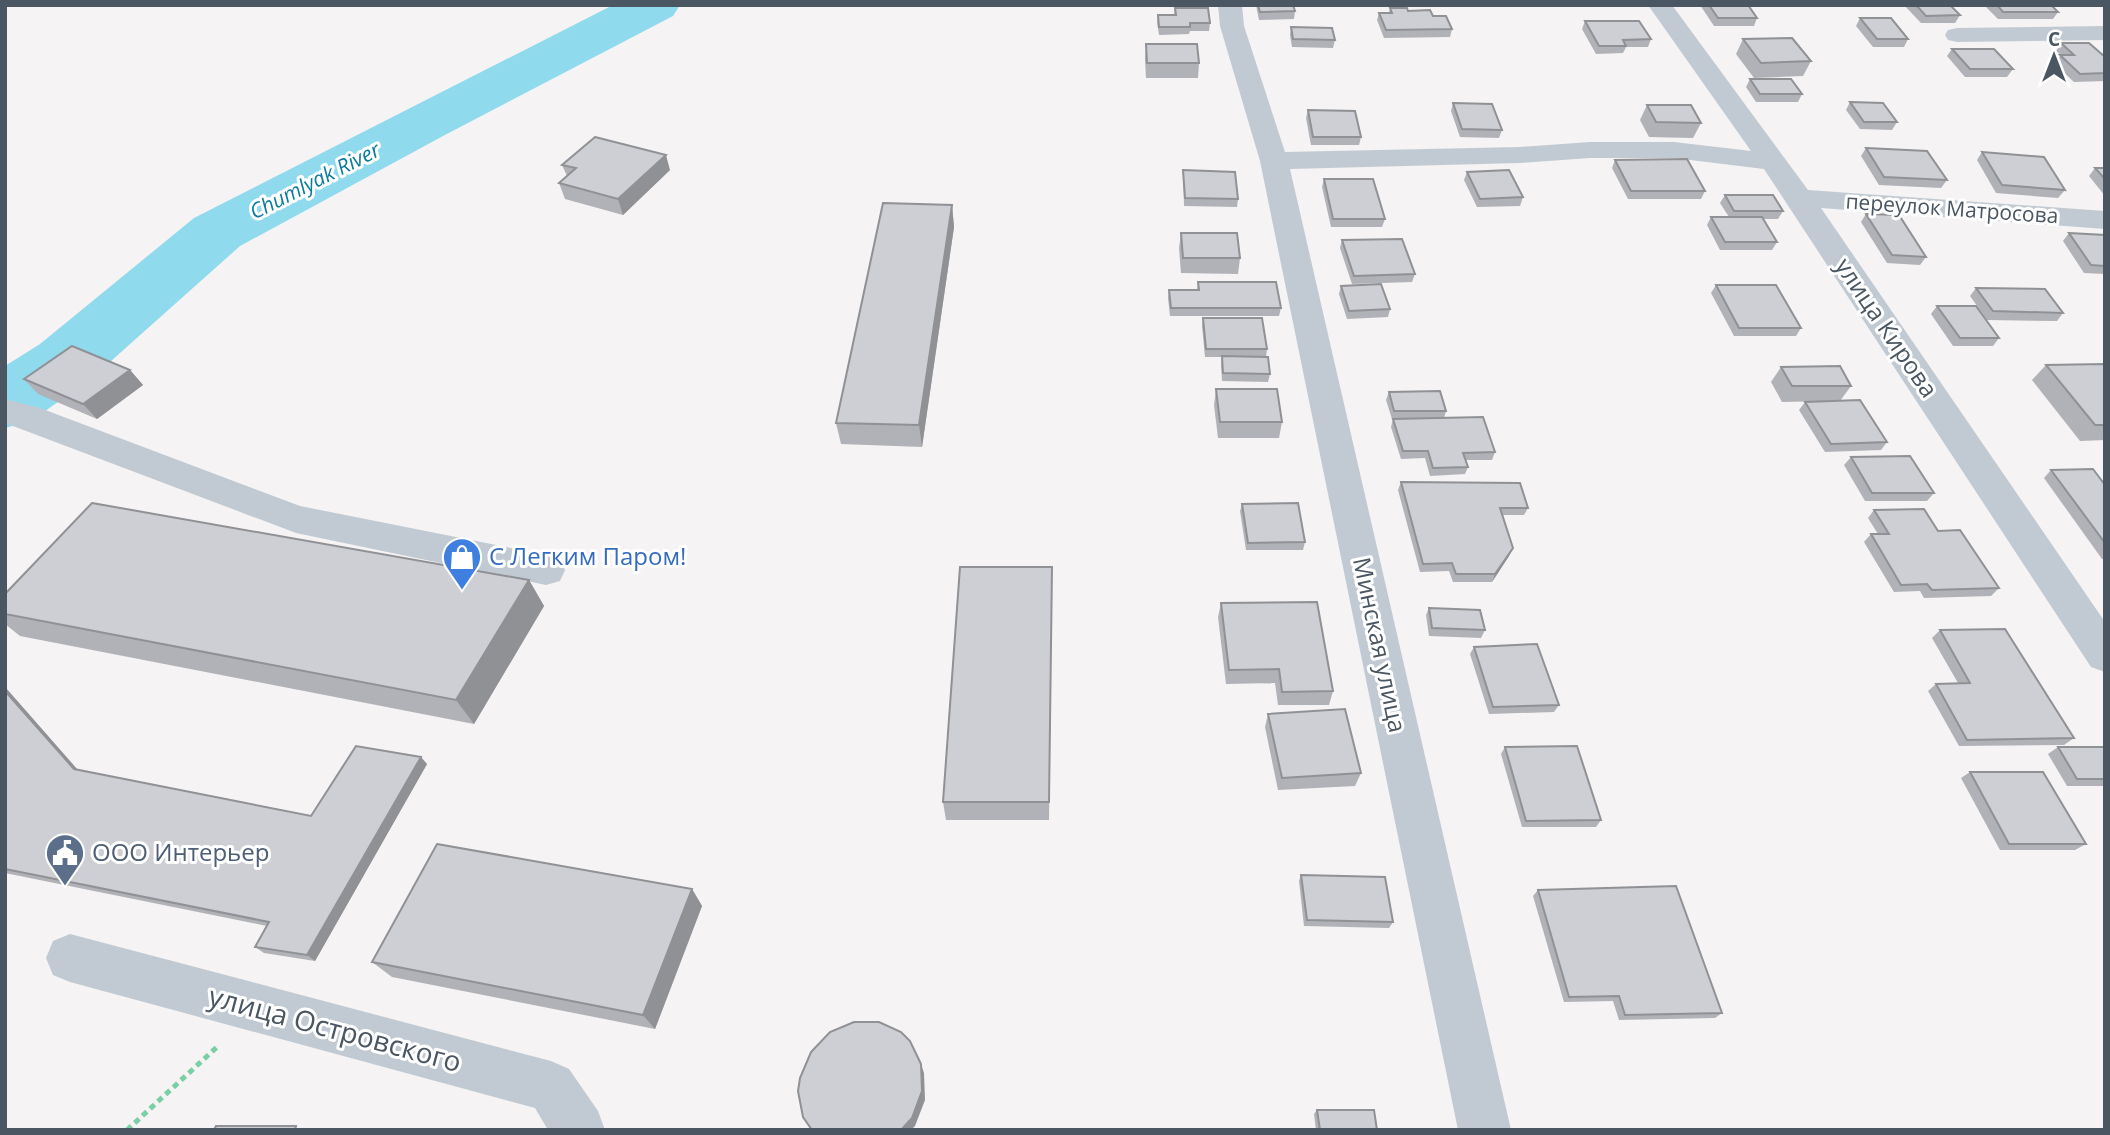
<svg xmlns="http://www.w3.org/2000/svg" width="2110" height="1135" font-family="'Open Sans',sans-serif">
<rect width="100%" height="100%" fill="#f5f3f3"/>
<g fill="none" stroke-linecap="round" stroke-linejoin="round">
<path fill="#90daee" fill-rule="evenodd" d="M 613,5 L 680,5 L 673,16 L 443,136 L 240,246 L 92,378 L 31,421 L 5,428 L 5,366 L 40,344 L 194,218 Z"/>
<path stroke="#7ad0a6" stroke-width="5" stroke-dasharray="6 4.5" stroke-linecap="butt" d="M 127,1130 L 217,1047"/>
<g fill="#c1cad2" fill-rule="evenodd">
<path d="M 1218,5 L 1242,5 L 1244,26 L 1285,152 L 1520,147 L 1590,142 L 1674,142 L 1751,151 L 1648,5 L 1672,5 L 1808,190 L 2105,211 L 2105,229 L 1821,208 L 2105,622 L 2105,672 L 2091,667 L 1764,169 L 1674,158 L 1590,158 L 1520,163 L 1290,169 L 1511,1130 L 1458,1130 L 1260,161 L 1220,26 Z"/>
<path d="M 2105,26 L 2105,40 L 1957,42 L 1948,40 L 1945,35 L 1948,30 L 1957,28 Z"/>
<path d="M 5,399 L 40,408 L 300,506 L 546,555 L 560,559 L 565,570 L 560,581 L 546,585 L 296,533 L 5,423 Z"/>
<path d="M 70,934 L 551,1061 L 569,1069 L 598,1111 L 605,1130 L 548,1130 L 535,1108 L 70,982 L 53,975 L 46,958 L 53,941 Z"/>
</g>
</g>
<g fill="#b0b2b7">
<path d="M 1158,5 L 1197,5 L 1196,7 L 1158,6 Z"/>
<path d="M 1256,5 L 1293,5 L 1295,11 L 1294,19 L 1259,20 Z"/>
<path d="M 1700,5 L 1748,5 L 1757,18 L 1754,26 L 1714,26 Z"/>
<path d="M 1904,5 L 1950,5 L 1960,15 L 1955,23 L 1921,23 Z"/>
<path d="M 1984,5 L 2051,5 L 2058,12 L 2053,19 L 1998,19 Z"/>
<path d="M 1175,8 L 1210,23 L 1209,31 L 1190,31 L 1189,34 L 1159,35 L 1157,22 L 1158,15 L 1174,15 Z"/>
<path d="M 1390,8 L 1433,16 L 1452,29 L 1450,37 L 1384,38 L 1377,20 L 1379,13 L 1389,13 Z"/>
<path d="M 1860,18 L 1908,39 L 1904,47 L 1873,47 L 1856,26 Z"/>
<path d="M 1585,21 L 1651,39 L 1648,47 L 1626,47 L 1623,53 L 1596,54 L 1582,29 Z"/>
<path d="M 1291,27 L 1335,40 L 1333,48 L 1292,47 L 1290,35 Z"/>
<path d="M 1743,39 L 1811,61 L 1803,76 L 1754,78 L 1736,54 Z"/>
<path d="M 2061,43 L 2105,57 L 2105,81 L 2074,82 L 2054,63 L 2061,55 L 2056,51 Z"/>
<path d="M 1146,44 L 1199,63 L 1198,78 L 1146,78 L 1145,59 Z"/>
<path d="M 1952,49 L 2013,69 L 2007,77 L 1965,77 L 1947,56 Z"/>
<path d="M 1750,79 L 1802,94 L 1798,102 L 1756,102 L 1746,87 Z"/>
<path d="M 1850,102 L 1897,122 L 1892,130 L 1860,129 L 1846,110 Z"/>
<path d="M 1453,103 L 1502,130 L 1499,138 L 1460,137 L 1451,111 Z"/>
<path d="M 1647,105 L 1701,123 L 1693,138 L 1649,137 L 1640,120 Z"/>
<path d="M 1308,110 L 1361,137 L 1359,145 L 1311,145 L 1306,118 Z"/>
<path d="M 1866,148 L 1947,180 L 1941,188 L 1879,185 L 1861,156 Z"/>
<path d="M 1982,152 L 2065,190 L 2058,198 L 1996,193 L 1977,160 Z"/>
<path d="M 1615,160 L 1705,191 L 1701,199 L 1628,199 L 1612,168 Z"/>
<path d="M 562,165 L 670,170 L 623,215 L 565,199 L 559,183 L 567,176 Z"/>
<path d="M 2095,168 L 2105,168 L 2105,196 L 2089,176 Z"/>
<path d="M 1183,170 L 1238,199 L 1237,207 L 1184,206 Z"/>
<path d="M 1467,172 L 1523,197 L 1520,206 L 1477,207 L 1464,180 Z"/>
<path d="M 1324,179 L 1385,219 L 1382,227 L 1331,227 L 1322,187 Z"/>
<path d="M 1725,195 L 1783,211 L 1778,219 L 1763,219 L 1777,242 L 1772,250 L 1720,250 L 1707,225 L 1711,217 L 1729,217 L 1720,203 Z"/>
<path d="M 952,205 L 954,227 L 922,447 L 841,444 L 836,423 Z"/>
<path d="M 1866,214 L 1926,257 L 1920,265 L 1887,263 L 1861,222 Z"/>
<path d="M 1181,233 L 1240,258 L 1238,274 L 1181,273 L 1179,248 Z"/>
<path d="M 2069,233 L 2105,235 L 2105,274 L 2084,273 L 2063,241 Z"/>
<path d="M 1342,240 L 1415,274 L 1412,282 L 1352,284 L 1340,248 Z"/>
<path d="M 1198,282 L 1281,308 L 1279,316 L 1170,316 L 1168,298 L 1169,290 L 1197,290 Z"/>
<path d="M 1716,285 L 1801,328 L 1796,336 L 1734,336 L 1711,293 Z"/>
<path d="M 1341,286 L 1390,309 L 1388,317 L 1347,319 L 1339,294 Z"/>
<path d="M 1976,288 L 2063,313 L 2057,321 L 1987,320 L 1970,296 Z"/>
<path d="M 1937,306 L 1999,338 L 1993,346 L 1953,346 L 1931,314 Z"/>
<path d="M 1203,318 L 1267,349 L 1266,357 L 1270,374 L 1268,382 L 1222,381 L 1221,364 L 1222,357 L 1205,357 L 1202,326 Z"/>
<path d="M 2105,364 L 2105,440 L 2080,441 L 2032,380 L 2046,365 Z"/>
<path d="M 1781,367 L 1851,386 L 1840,401 L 1887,442 L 1881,450 L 1825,452 L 1799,410 L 1805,402 L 1830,401 L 1782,402 L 1771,382 Z"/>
<path d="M 130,370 L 143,385 L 97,419 L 38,394 L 24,379 Z"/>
<path d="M 1216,389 L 1282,422 L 1279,438 L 1218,438 L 1214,405 Z"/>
<path d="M 1389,392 L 1446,411 L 1444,418 L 1495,452 L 1492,460 L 1466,460 L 1468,467 L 1465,474 L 1430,476 L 1425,458 L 1401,459 L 1391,427 L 1393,419 L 1392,419 L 1386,400 Z"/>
<path d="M 1851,457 L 1934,493 L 1927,501 L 1865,501 L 1844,465 Z"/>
<path d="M 2051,470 L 2105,485 L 2105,559 L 2102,559 L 2044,478 Z"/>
<path d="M 1401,482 L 1528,508 L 1524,515 L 1503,515 L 1509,556 L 1492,582 L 1453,582 L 1449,571 L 1420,572 L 1398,490 Z"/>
<path d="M 1242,504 L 1305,542 L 1303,550 L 1246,550 L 1240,511 Z"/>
<path d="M 1874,510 L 1938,531 L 1999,588 L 1991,596 L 1924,598 L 1920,591 L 1894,592 L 1864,542 L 1871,534 L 1878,534 L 1868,518 Z"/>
<path d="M 1052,567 L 1049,820 L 946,820 L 943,802 Z"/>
<path d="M 529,580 L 544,606 L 474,724 L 20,636 L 5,624 L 5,614 Z"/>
<path d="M 1221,603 L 1333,691 L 1329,705 L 1278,705 L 1275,683 L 1226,684 L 1218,617 Z"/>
<path d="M 1429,608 L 1485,630 L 1481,638 L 1429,636 L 1426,615 Z"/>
<path d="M 1940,630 L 2074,738 L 2064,745 L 1959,746 L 1928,691 L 1936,684 L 1958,683 L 1932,638 Z"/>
<path d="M 1474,647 L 1559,705 L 1554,712 L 1489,714 L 1470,654 Z"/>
<path d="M 5,687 L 78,770 L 311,816 L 427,764 L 315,961 L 264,953 L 255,947 L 267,926 L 5,873 Z"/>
<path d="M 1268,714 L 1361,773 L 1355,786 L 1278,790 L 1265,727 Z"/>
<path d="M 1505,747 L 1601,820 L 1596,827 L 1522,827 L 1501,754 Z"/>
<path d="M 2058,747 L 2105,747 L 2105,786 L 2067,786 L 2048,754 Z"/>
<path d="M 1970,772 L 2086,844 L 2075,850 L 2000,850 L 1961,778 Z"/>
<path d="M 1301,875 L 1393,922 L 1389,928 L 1304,926 L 1299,881 Z"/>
<path d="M 692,889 L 702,906 L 655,1029 L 392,977 L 372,962 Z"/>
<path d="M 1538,890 L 1722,1013 L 1715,1018 L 1619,1020 L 1613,1001 L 1564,1002 L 1533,896 Z"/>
<path d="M 1317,1110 L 1377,1130 L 1316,1130 L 1314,1114 Z"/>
</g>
<g fill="#909195">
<path d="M 666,155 L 670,170 L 623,215 L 618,199 Z"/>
<path d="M 952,205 L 954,227 L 922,447 L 919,425 Z"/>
<path d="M 130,370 L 143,385 L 97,419 L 83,404 Z"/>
<path d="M 1513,548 L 1509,556 L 1492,582 L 1495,574 Z"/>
<path d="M 529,580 L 544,606 L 474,724 L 456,700 Z"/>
<path d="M 5,687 L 83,776 L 74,769 L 5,691 Z"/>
<path d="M 421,757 L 427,764 L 315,961 L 307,955 Z"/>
<path d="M 692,889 L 702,906 L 655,1029 L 643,1015 Z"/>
<path d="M 921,1064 L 924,1073 L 925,1100 L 915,1126 L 911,1130 L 901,1130 Z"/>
</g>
<g fill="#cdcfd5" stroke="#909195" stroke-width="2">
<path d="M 1258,5 L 1293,5 L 1295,11 L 1260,12 Z"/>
<path d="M 1709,5 L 1748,5 L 1757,18 L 1718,18 Z"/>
<path d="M 1916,5 L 1950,5 L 1960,15 L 1926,16 Z"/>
<path d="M 1997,5 L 2051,5 L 2058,12 L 2003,12 Z"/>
<path d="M 1175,8 L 1208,8 L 1210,23 L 1190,23 L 1190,27 L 1159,27 L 1158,15 L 1176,15 Z"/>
<path d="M 1390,8 L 1407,8 L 1408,11 L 1430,10 L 1433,16 L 1446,16 L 1452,29 L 1386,30 L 1379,13 L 1392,13 Z"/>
<path d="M 1860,18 L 1891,18 L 1908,39 L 1877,39 Z"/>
<path d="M 1585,21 L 1639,21 L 1651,39 L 1623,40 L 1626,46 L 1599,46 Z"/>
<path d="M 1291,27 L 1332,28 L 1335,40 L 1293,39 Z"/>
<path d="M 1792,38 L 1811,61 L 1761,63 L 1743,39 Z"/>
<path d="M 2061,43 L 2089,43 L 2105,57 L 2105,73 L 2080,74 L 2060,55 L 2074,55 Z"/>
<path d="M 1146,44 L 1197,44 L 1199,63 L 1147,63 Z"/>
<path d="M 1952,49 L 1994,49 L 2013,69 L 1970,69 Z"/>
<path d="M 1750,79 L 1791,79 L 1802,94 L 1760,94 Z"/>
<path d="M 1850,102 L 1883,103 L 1897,122 L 1864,122 Z"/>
<path d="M 1453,103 L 1492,104 L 1502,130 L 1462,129 Z"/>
<path d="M 1647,105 L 1691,105 L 1701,123 L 1656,122 Z"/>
<path d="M 1308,110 L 1355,111 L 1361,137 L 1313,137 Z"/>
<path d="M 595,137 L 666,155 L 618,199 L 559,183 L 576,168 L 562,165 Z"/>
<path d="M 1866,148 L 1927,151 L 1947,180 L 1884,177 Z"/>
<path d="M 1982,152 L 2044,157 L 2065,190 L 2002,185 Z"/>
<path d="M 1687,159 L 1705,191 L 1631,191 L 1615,160 Z"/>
<path d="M 2095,168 L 2105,168 L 2105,179 Z"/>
<path d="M 1183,170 L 1235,172 L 1238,199 L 1185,198 Z"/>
<path d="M 1509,170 L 1523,197 L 1480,199 L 1467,172 Z"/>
<path d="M 1324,179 L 1373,179 L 1385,219 L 1333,219 Z"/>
<path d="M 1725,195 L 1773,195 L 1783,211 L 1734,211 Z"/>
<path d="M 883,203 L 952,205 L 919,425 L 836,423 Z"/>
<path d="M 1866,214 L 1899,215 L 1926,257 L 1892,255 Z"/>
<path d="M 1711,217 L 1762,217 L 1777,242 L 1725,242 Z"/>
<path d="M 1181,233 L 1237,233 L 1240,258 L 1183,258 Z"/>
<path d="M 2069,233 L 2105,235 L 2105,266 L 2091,265 Z"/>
<path d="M 1402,239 L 1415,274 L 1354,276 L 1342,240 Z"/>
<path d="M 1198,282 L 1276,282 L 1281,308 L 1171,308 L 1169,290 L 1199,290 Z"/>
<path d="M 1381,284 L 1390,309 L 1349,311 L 1341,286 Z"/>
<path d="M 1716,285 L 1776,285 L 1801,328 L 1739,328 Z"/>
<path d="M 1976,288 L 2045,289 L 2063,313 L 1993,311 Z"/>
<path d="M 1937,306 L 1976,306 L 1999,338 L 1960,338 Z"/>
<path d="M 1203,318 L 1262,318 L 1267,349 L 1206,349 Z"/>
<path d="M 72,346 L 130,370 L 83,404 L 24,379 Z"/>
<path d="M 1222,356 L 1268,357 L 1270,374 L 1223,373 Z"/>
<path d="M 2105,364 L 2105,425 L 2095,425 L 2046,365 Z"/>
<path d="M 1840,366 L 1851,386 L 1792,386 L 1781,367 Z"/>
<path d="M 1216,389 L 1277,389 L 1282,422 L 1220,422 Z"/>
<path d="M 1440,391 L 1446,411 L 1394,411 L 1389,392 Z"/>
<path d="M 1860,400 L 1887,442 L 1831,444 L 1805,402 Z"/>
<path d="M 1483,417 L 1495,452 L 1463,453 L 1468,467 L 1433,468 L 1428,451 L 1403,451 L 1393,419 Z"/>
<path d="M 1910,456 L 1934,493 L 1872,493 L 1851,457 Z"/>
<path d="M 2093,469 L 2105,485 L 2105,543 L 2051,470 Z"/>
<path d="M 1401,482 L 1520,483 L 1528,508 L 1500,508 L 1513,548 L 1495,574 L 1456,574 L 1452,563 L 1423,564 Z"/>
<path d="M 92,503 L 529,580 L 456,700 L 5,614 L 5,594 Z"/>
<path d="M 1298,503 L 1305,542 L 1248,543 L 1242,504 Z"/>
<path d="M 1924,509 L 1938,531 L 1960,530 L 1999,588 L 1932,590 L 1927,584 L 1901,585 L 1871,534 L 1889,534 L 1874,510 Z"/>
<path d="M 960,567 L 1052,567 L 1049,802 L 943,802 Z"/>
<path d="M 1317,602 L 1333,691 L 1282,692 L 1279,669 L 1229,670 L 1221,603 Z"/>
<path d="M 1429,608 L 1480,610 L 1485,630 L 1432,628 Z"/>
<path d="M 2005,629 L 2074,738 L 1967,740 L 1936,684 L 1970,683 L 1940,630 Z"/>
<path d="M 1537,644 L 1559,705 L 1493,707 L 1474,647 Z"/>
<path d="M 5,691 L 74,769 L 311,816 L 356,746 L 421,757 L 307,955 L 255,947 L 269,922 L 5,869 Z"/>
<path d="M 1345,709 L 1361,773 L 1282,778 L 1268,714 Z"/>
<path d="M 1577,746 L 1601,820 L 1526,821 L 1505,747 Z"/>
<path d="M 2058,747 L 2105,747 L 2105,779 L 2077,779 Z"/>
<path d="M 1970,772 L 2043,772 L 2086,844 L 2009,844 Z"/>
<path d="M 437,844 L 692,889 L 643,1015 L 372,962 Z"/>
<path d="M 1301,875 L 1385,877 L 1393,922 L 1307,920 Z"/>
<path d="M 1676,886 L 1722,1013 L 1625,1015 L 1619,996 L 1569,997 L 1538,890 Z"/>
<path d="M 854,1022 L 879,1022 L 901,1032 L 910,1041 L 921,1064 L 922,1091 L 912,1118 L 901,1130 L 812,1130 L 803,1117 L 798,1091 L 800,1078 L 811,1052 L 830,1032 Z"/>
<path d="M 1317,1110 L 1374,1110 L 1377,1130 L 1320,1130 Z"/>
<path d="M 216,1126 L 296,1126 L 295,1130 L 214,1130 Z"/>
</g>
<defs>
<g id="shop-pin" transform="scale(2.0125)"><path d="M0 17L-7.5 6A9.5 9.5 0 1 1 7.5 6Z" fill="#3f7fe0" stroke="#fff"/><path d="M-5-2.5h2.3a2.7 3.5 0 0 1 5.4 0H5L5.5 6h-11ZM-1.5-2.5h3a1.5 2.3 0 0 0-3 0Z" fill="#fff"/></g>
<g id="civic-pin" transform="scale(2.0125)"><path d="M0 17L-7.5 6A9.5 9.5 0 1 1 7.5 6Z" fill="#5c6f8a" stroke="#fff"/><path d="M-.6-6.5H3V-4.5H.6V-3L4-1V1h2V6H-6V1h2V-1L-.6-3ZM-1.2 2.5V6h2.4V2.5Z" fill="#fff"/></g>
</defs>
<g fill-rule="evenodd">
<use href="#shop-pin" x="462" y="557"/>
<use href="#civic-pin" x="65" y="853"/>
</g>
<g text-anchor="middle" stroke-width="6" stroke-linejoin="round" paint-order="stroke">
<g font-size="21" font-style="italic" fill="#0c7c9b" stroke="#fff">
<text transform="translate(315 181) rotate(-27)" y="7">Chumlyak River</text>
</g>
<g font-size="21" fill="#4a5661" stroke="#fff">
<text transform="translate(1952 209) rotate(4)" y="7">переулок Матросова</text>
</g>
<g font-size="24" fill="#4a5661" stroke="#fff">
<text transform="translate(1886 328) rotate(56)" y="8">улица Кирова</text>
<text transform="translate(1379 645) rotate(78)" y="8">Минская улица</text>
</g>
<g font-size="24" fill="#366cbe" stroke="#fff" text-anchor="start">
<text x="489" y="565">С Легким Паром!</text>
</g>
<g font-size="24" fill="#4e5e75" stroke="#fff" text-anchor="start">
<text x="92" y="861">ООО Интерьер</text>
</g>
<g font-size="28" fill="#4a5661" stroke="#fff">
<text transform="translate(335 1029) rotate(15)" y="10">улица Островского</text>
</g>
</g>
<rect width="2110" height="1135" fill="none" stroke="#4a5661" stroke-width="14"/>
<g transform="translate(2054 56)" stroke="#ffffff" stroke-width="5" paint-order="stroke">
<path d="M0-5L12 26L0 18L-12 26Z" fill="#4a5661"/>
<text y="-10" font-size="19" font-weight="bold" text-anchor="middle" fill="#4a5661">С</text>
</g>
</svg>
